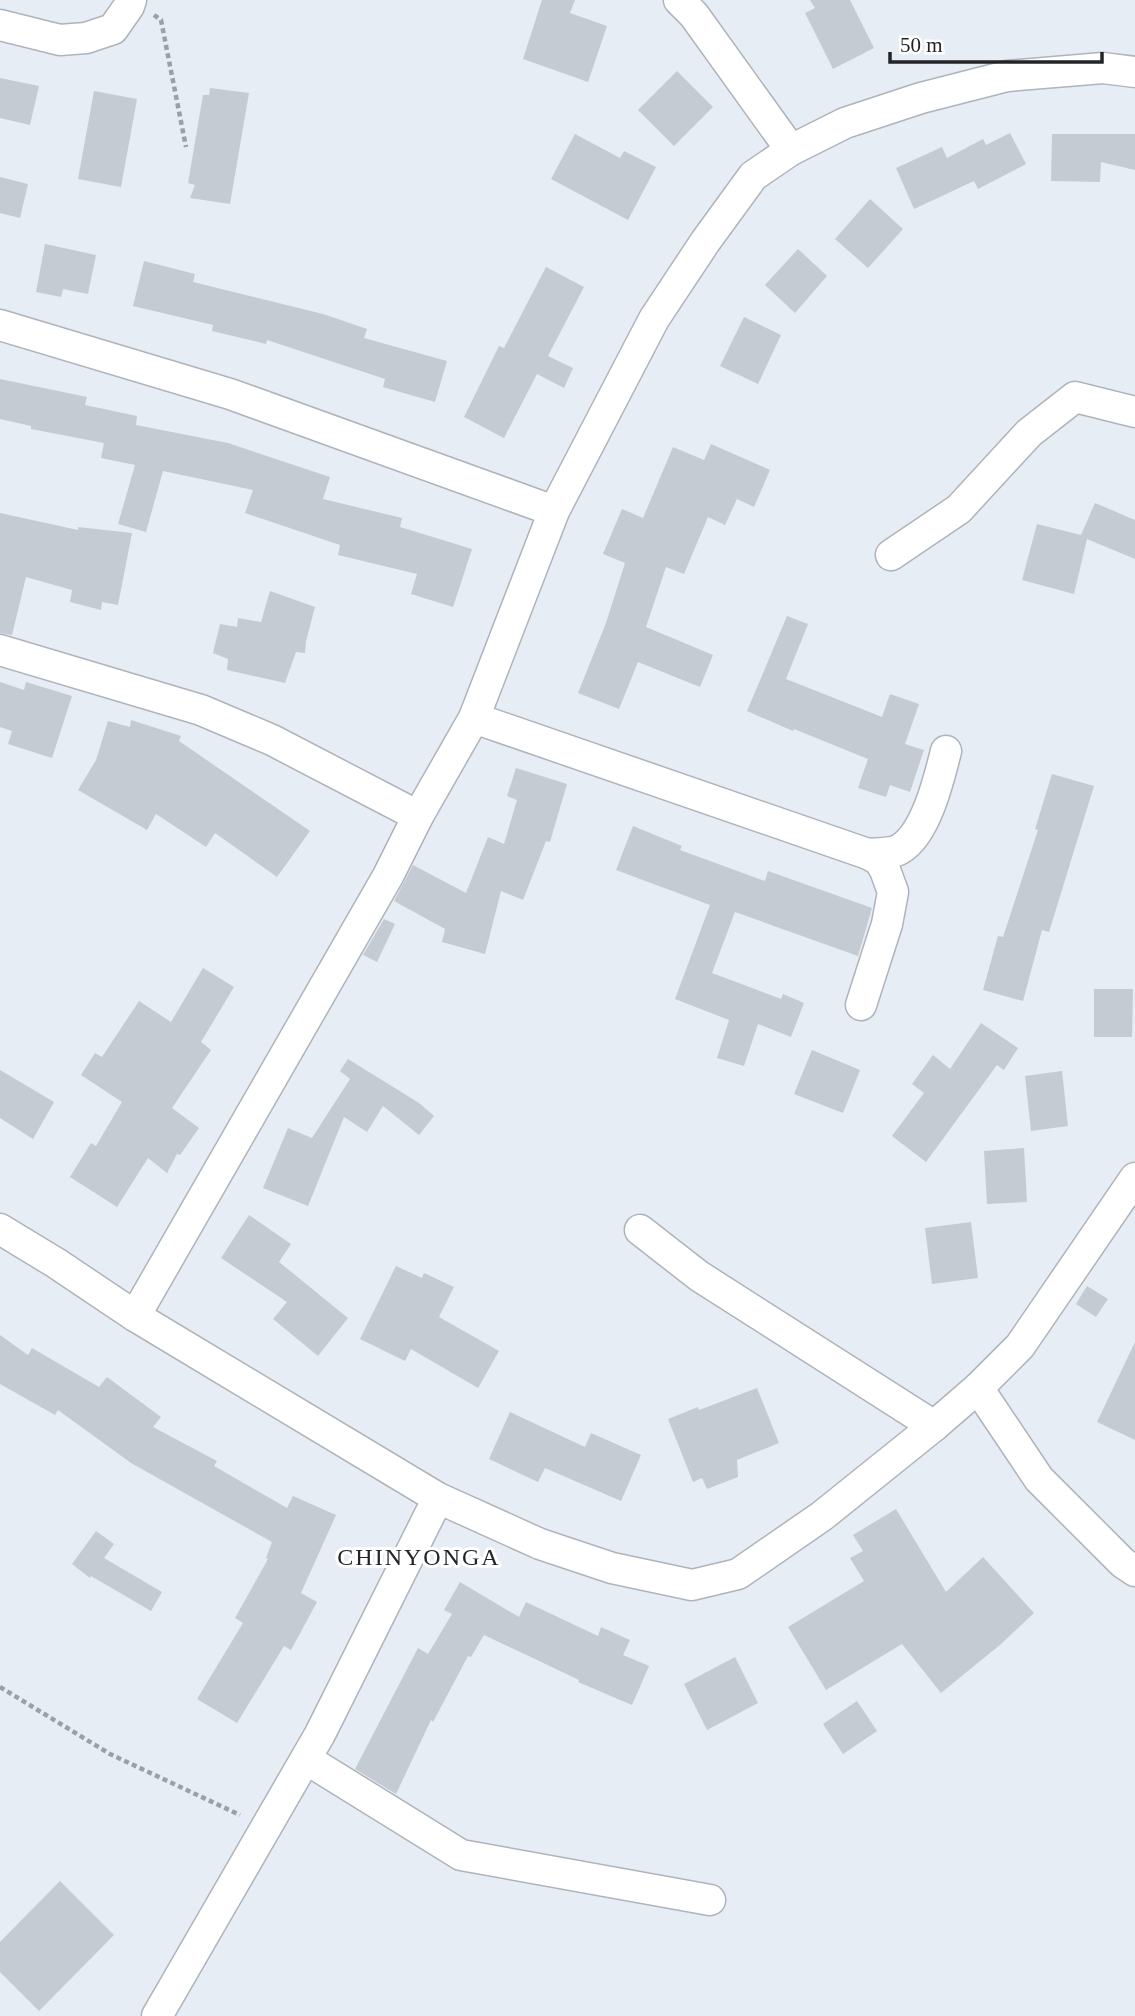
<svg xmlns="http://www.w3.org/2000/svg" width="1135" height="2016" font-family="'Times New Roman',serif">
<rect width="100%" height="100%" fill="#e6edf4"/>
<g fill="#c5cbd3">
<path d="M 542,0 L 575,0 L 570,13 L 607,26 L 588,82 L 523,59 Z"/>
<path d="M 810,0 L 850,0 L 874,48 L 833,69 L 805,13 L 815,8 Z"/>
<path d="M 677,71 L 713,107 L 674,146 L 638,110 Z"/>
<path d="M 0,78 L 39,86 L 30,125 L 0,118 Z"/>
<path d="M 210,88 L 249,93 L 230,204 L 190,198 L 195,185 L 188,183 L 203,95 L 209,95 Z"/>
<path d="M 94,91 L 137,99 L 121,187 L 78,179 Z"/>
<path d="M 1010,133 L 1026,164 L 978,189 L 974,181 L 914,209 L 896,168 L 942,147 L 947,158 L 983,139 L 986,145 Z"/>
<path d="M 575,134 L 620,158 L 624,151 L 656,167 L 628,220 L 551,179 Z"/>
<path d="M 1052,134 L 1135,134 L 1135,170 L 1101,162 L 1100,182 L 1051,181 Z"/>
<path d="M 0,177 L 28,184 L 20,218 L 0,213 Z"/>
<path d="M 870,199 L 903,229 L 868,268 L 835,239 Z"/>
<path d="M 45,244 L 96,255 L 88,294 L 63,289 L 61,297 L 36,292 Z"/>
<path d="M 798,249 L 827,276 L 795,313 L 765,285 Z"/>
<path d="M 144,261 L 195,274 L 193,282 L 323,314 L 367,329 L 364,338 L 447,361 L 435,402 L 383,387 L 385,379 L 267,340 L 266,344 L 212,331 L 213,325 L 133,306 Z"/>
<path d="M 546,267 L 584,287 L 548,356 L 573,368 L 564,388 L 537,374 L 504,438 L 464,417 L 499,346 L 504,348 Z"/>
<path d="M 744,317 L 781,335 L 758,384 L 720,366 Z"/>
<path d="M 0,379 L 87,397 L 85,405 L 137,416 L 136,425 L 228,443 L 330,477 L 323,499 L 402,518 L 400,527 L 472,549 L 453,607 L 411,594 L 417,574 L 338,555 L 340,545 L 245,513 L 253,490 L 163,471 L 146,532 L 118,524 L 135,465 L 101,458 L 104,443 L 31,429 L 31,426 L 0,419 Z"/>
<path d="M 711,444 L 770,470 L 754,507 L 737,499 L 725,525 L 708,517 L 684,574 L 666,567 L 646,627 L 713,655 L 700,687 L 638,662 L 619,709 L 578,693 L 606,623 L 625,563 L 603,554 L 622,509 L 643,518 L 673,447 L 704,460 Z"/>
<path d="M 1095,503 L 1135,520 L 1135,559 L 1087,539 L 1074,594 L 1022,580 L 1037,524 L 1081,535 Z"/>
<path d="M 0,513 L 78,530 L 78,527 L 132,533 L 118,605 L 102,602 L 101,610 L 70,602 L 72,590 L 26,577 L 12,635 L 0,633 Z"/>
<path d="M 270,591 L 315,607 L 306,641 L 305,653 L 296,652 L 285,683 L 227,670 L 228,659 L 213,653 L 220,624 L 237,627 L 238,618 L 261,622 Z"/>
<path d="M 787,616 L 808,624 L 786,679 L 882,717 L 890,694 L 919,704 L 905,744 L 924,750 L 910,792 L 890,785 L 886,797 L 858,788 L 868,759 L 794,729 L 793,731 L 747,711 Z"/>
<path d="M 0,682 L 24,690 L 26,682 L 72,696 L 52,758 L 8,744 L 12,731 L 0,727 Z"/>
<path d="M 131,720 L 181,736 L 179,741 L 310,831 L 277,877 L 215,833 L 206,847 L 156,814 L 147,830 L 78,790 L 96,760 L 108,721 L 130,727 Z"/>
<path d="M 516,768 L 567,784 L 550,842 L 546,841 L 523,900 L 501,891 L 485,954 L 442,942 L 445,929 L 394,901 L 413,865 L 466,893 L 488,837 L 504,844 L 517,800 L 507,796 Z"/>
<path d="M 1052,774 L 1094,786 L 1049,932 L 1042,930 L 1023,1001 L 983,990 L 998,936 L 1003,937 L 1038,830 L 1035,829 Z"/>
<path d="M 633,826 L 682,846 L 680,850 L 765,881 L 768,871 L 872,908 L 858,956 L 735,912 L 712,973 L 781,999 L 783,994 L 804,1003 L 791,1037 L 758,1024 L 744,1066 L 717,1058 L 729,1020 L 675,999 L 710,905 L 616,870 Z"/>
<path d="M 384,919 L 395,924 L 377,962 L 363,955 Z"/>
<path d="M 203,968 L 234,987 L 201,1042 L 211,1050 L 172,1108 L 199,1128 L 180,1155 L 177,1154 L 167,1173 L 148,1158 L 117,1207 L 70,1177 L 91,1143 L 96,1146 L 122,1102 L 81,1075 L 95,1053 L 102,1057 L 139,1001 L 171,1022 Z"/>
<path d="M 1094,989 L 1133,989 L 1132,1037 L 1094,1037 Z"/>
<path d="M 981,1023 L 1018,1048 L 1004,1070 L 997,1065 L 926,1162 L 892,1136 L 924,1093 L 912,1084 L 933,1055 L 950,1069 Z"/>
<path d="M 812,1050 L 860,1070 L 843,1113 L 794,1094 Z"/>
<path d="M 348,1059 L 419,1103 L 434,1116 L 419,1135 L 383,1106 L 367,1132 L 344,1117 L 308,1206 L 263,1188 L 288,1128 L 312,1138 L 350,1079 L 340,1071 Z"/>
<path d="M 0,1070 L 54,1102 L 33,1139 L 0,1118 Z"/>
<path d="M 1062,1071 L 1068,1126 L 1031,1131 L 1025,1076 Z"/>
<path d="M 1024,1148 L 1027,1202 L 987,1204 L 984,1151 Z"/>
<path d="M 249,1215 L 291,1244 L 279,1262 L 348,1318 L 318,1356 L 273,1319 L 287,1302 L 221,1258 Z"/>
<path d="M 971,1222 L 978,1278 L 932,1284 L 925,1228 Z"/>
<path d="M 396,1266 L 422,1278 L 424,1273 L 454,1287 L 439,1317 L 499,1351 L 478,1388 L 411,1349 L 405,1361 L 360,1339 Z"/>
<path d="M 1087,1286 L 1108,1299 L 1096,1317 L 1076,1304 Z"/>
<path d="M 0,1335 L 28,1355 L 32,1348 L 99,1387 L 107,1377 L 161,1417 L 153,1427 L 217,1461 L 214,1466 L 287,1508 L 293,1496 L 336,1515 L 301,1593 L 317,1602 L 291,1650 L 284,1646 L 237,1723 L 197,1699 L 243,1623 L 235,1618 L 268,1559 L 266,1558 L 272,1542 L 131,1463 L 58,1410 L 55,1415 L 0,1384 Z"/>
<path d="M 1135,1342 L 1135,1440 L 1097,1422 Z"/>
<path d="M 757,1388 L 779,1443 L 737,1460 L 738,1477 L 707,1489 L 702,1478 L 693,1482 L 668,1419 L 698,1407 L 699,1410 Z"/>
<path d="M 510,1412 L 585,1447 L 591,1433 L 641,1455 L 621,1501 L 545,1468 L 538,1482 L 489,1459 Z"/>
<path d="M 896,1509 L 946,1592 L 983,1557 L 1034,1613 L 1001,1644 L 941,1693 L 902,1644 L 826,1690 L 788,1627 L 864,1581 L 850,1558 L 863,1551 L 853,1535 Z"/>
<path d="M 96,1531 L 114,1544 L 104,1558 L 162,1592 L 151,1611 L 91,1576 L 90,1578 L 72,1564 Z"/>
<path d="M 460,1582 L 519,1617 L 526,1602 L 598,1636 L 601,1627 L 630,1640 L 623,1655 L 649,1666 L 632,1705 L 578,1682 L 579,1680 L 484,1635 L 471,1657 L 468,1656 L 433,1722 L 431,1720 L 396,1794 L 355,1769 L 418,1648 L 428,1654 L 452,1614 L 444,1610 Z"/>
<path d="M 735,1657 L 758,1703 L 707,1730 L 684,1684 Z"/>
<path d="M 857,1701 L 877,1731 L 843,1754 L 823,1724 Z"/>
<path d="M 60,1881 L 114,1935 L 39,2011 L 0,1972 L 0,1942 Z"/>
</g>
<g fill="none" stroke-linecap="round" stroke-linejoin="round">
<g stroke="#aeb4bb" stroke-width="33">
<g id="street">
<path d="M 679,0 L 694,15 L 791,150"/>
<path d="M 0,25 L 60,40 L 86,38 L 113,29 L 129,6 L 131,0"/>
<path d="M 0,325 L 230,394 L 554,511"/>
<path d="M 891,555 L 959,509 L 1029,433 L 1075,397 L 1135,412"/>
<path d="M 0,650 L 201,710 L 272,740 L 418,816"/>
<path d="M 474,718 L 868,854 L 879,860 L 885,870 L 893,892 L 887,924 L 861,1005"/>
<path d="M 868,854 C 877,853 892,854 900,849 C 926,834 939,779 946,751"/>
<path d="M 0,1229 L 56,1263 L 135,1316 L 438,1498 L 540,1544 L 612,1568 L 692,1585 L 738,1574 L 822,1516 L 934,1426 L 978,1388 L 1020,1346 L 1135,1178"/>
<path d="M 640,1230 L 699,1276 L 934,1426"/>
<path d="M 135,1316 L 388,876 L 418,816 L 474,718 L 554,511 L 654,319 L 705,242 L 753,176 L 791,150 L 845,123 L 921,98 L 1007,76 L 1103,68 L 1135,72"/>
<path d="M 978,1388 L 1039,1479 L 1123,1563 L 1135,1571"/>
<path d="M 306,1759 L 461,1855 L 710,1900"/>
<path d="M 157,2016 L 320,1734 L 438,1498"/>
</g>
</g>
<g stroke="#9aa0a5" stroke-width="4.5" stroke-dasharray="5 3.5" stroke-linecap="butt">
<path d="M 154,15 L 161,20 L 186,147"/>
<path d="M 0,1687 L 110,1754 L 240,1815"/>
</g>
<use href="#street" stroke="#fff" stroke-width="30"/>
</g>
<g text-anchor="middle" stroke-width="6" stroke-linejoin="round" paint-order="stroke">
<g font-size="24" letter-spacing="2" fill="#222427" stroke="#fff">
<text x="419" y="1565">CHINYONGA</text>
</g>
</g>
<path d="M890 52v10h212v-10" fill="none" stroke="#222427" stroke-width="3.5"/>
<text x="900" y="52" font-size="21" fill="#222427" stroke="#ffffff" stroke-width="5" paint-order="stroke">50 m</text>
</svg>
